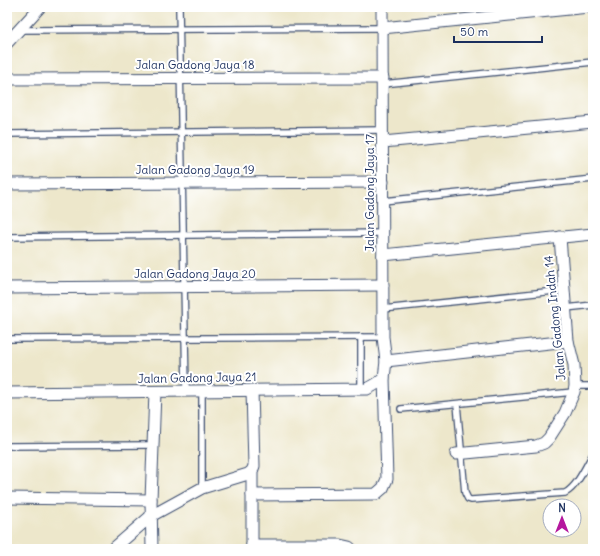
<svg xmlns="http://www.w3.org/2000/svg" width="600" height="556" font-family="Delius,sans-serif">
<rect width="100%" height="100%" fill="#fff"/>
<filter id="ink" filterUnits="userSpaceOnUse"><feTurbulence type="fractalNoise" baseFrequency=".025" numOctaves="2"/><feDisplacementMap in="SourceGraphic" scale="8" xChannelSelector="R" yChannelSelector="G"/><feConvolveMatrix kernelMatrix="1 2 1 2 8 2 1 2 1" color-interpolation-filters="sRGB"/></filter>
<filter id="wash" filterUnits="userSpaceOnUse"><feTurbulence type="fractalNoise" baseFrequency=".012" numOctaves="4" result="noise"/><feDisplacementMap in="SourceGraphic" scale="16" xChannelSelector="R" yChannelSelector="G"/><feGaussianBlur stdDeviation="0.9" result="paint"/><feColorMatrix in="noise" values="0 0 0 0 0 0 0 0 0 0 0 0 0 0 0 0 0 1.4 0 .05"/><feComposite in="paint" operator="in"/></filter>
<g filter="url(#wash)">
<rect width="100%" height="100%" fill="#ede7cb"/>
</g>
<g filter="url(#ink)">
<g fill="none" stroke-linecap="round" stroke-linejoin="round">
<g stroke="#3a4b6e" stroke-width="8">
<g id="lane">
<path d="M 179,7 L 186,390"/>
<path d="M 19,30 L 382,28"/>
<path d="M 383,84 L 593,62"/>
<path d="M 7,134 L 383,130"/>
<path d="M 383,201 L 593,179"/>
<path d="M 7,237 L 383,233"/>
<path d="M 566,308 L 593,305"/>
<path d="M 383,309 L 564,290"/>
<path d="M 7,339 L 383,337"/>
<path d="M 575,386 L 593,386"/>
<path d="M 361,389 L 361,337"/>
<path d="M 457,404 L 465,493 L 468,499 L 471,500 L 565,493 C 577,487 586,466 593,454"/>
<path d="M 401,409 L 573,392"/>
<path d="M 7,446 L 152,445"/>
<path d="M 202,488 L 202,391"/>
</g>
</g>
<g stroke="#3a4b6e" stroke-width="13">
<g id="street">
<path d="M 382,28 L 589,7"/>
<path d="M 7,43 L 40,7"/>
<path d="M 7,79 L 383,78"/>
<path d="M 383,142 L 593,122"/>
<path d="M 7,184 L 383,182"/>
<path d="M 383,255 L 593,234"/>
<path d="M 7,288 L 383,285"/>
<path d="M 386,361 L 568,341"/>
<path d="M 7,393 L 367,389 C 373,386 379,383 384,378"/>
<path d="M 456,454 L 536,446 L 544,443 L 549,438 L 565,413 L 574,392 L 575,386 L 574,365 L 568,341 L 560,237"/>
<path d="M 252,495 L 376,494 L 383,488 L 387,479 L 384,378 L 386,361 L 383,337 L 382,7"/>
<path d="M 7,498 L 151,500"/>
<path d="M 252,545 L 340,545 L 349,547 L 351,549"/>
<path d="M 113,549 L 151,516 L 202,488 L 248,474 L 252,471 L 254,466 L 252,390"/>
<path d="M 152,549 L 151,500 L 155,392"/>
<path d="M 252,549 L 252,471"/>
</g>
</g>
<use href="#lane" stroke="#fff" stroke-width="5.5"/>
<use href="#street" stroke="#fff" stroke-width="11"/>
</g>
</g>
<g text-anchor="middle" stroke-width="4" stroke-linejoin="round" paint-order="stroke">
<g font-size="12" fill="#1b2f5e" stroke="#fff">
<text x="195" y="69">Jalan Gadong Jaya 18</text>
<text x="195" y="174">Jalan Gadong Jaya 19</text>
<text transform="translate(370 193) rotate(-90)" y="4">Jalan Gadong Jaya 17</text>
<text x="195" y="278">Jalan Gadong Jaya 20</text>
<text transform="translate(555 318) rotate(-96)" y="4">Jalan Gadong Indah 14</text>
<text transform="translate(197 378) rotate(-1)" y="4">Jalan Gadong Jaya 21</text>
</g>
</g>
<rect width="600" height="556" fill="none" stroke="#fff" stroke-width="24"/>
<g transform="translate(562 518)"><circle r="19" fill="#ffffff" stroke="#a4acbf"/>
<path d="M0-3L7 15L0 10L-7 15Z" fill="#b5179e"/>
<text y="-6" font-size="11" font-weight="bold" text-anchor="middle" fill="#1b2f5e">N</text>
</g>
<path d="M454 36v6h88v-6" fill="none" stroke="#1b2f5e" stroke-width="2"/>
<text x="460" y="36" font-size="12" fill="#1b2f5e" stroke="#ffffff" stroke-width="3" paint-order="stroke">50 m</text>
</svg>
